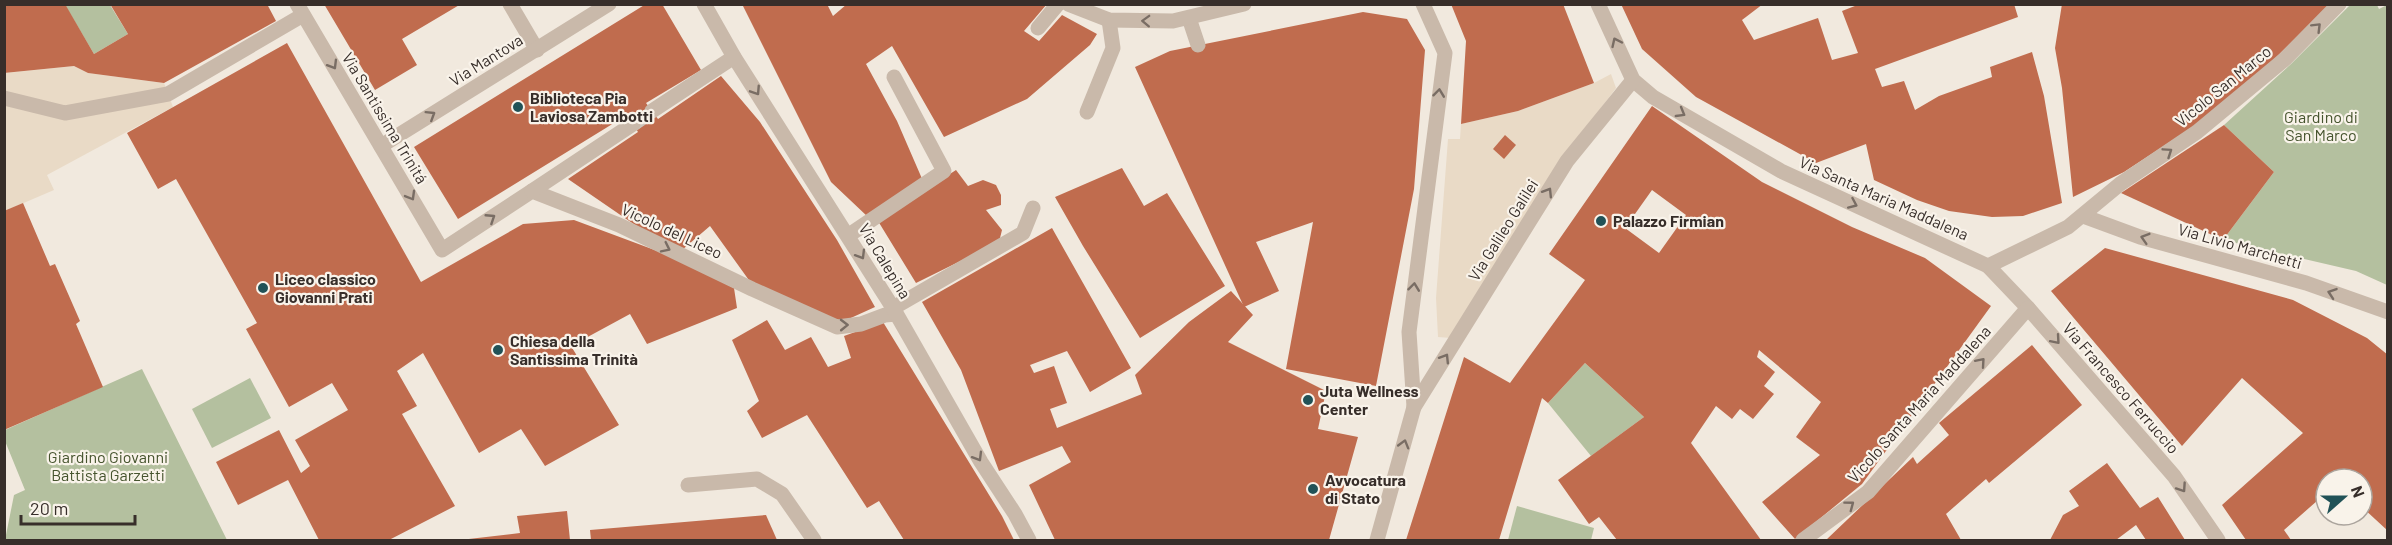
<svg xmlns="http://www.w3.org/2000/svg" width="2392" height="545" font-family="Barlow,sans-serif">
<rect width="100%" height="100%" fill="#f1e9de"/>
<g fill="#b4c09f">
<path d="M 65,5 L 110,5 L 128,34 L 94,54 Z"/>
<path d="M 2350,5 L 2377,5 L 2379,9 L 2387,5 L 2387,285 L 2356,271 L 2223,240 L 2274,172 L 2224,125 L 2291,64 Z"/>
<path d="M 1585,363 L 1644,417 L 1591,456 L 1548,403 Z"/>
<path d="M 142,369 L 227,540 L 5,540 L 14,495 L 25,490 L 5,441 L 5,430 Z"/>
<path d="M 250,378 L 271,418 L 212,448 L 192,409 Z"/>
<path d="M 1517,506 L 1594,528 L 1591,540 L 1508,540 Z"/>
</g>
<g fill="#e9dac6">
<path d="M 74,66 L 88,73 L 164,83 L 173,107 L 47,175 L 54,190 L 5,211 L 5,73 Z"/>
<path d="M 1611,74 L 1616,88 L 1560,163 L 1451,338 L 1438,337 L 1436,298 L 1448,139 L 1460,139 L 1461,124 L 1518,111 L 1594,83 Z"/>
</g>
<g fill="#c06c4e" fill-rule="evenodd">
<path d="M 10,4 L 65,4 L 94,54 L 128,34 L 110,4 L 267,4 L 276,21 L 164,83 L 88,73 L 74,66 L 4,73 L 4,7 Z"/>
<path d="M 324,4 L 461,4 L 402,39 L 417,65 L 375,90 Z"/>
<path d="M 646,4 L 662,4 L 701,70 L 646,103 L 658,119 L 721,76 L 760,122 L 837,240 L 875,307 L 842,322 L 751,283 L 710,226 L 682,250 L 635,225 L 568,179 L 638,132 L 627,115 L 458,219 L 414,147 Z"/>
<path d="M 742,4 L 827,4 L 833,16 L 847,4 L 1047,4 L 1024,31 L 1039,41 L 1062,15 L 1097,34 L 1090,45 L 1027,99 L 944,137 L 892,46 L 866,64 L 897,121 L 923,181 L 868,217 L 831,182 Z"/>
<path d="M 1451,4 L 1563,4 L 1594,83 L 1518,111 L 1461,124 L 1466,41 Z"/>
<path d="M 1621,4 L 1763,4 L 1742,20 L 1754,40 L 1818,18 L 1832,60 L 1858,53 L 1842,11 L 1860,4 L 2014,4 L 2018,17 L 1875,69 L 1882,87 L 1904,81 L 1915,110 L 1939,96 L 1992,77 L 1990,67 L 2032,52 L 2044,96 L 2062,203 L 2023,216 L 1992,217 L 1949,211 L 1917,200 L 1874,180 L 1866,144 L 1816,163 L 1696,97 L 1642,49 Z"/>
<path d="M 2062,4 L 2330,4 L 2253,80 L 2199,123 L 2124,172 L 2073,197 L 2062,88 L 2055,48 Z"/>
<path d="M 1363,12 L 1407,19 L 1425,50 L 1414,189 L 1376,386 L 1286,369 L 1313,222 L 1256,242 L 1279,291 L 1244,307 L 1135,67 L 1170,51 Z"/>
<path d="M 287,43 L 421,282 L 523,224 L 574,220 L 668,255 L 734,288 L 737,308 L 647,344 L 630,314 L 571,346 L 619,425 L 545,466 L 521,429 L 479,453 L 423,353 L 397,371 L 417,406 L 402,414 L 455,506 L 389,540 L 319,540 L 288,480 L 238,505 L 216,462 L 279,430 L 301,473 L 310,466 L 295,440 L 348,410 L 332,383 L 289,407 L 246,329 L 257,323 L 176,179 L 158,189 L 127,133 Z"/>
<path d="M 1652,106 L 1762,182 L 1852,227 L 1925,258 L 1991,306 L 1862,484 L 1795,539 L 1762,502 L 1820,455 L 1796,437 L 1821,402 L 1759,350 L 1757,357 L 1775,372 L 1764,386 L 1774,394 L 1753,419 L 1740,409 L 1732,419 L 1716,406 L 1691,443 L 1761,540 L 1617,540 L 1599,517 L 1589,524 L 1558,480 L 1644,417 L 1585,363 L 1548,403 L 1542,398 L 1499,540 L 1406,540 L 1464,357 L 1510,383 L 1585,280 L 1549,254 ZM 1652,190 L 1686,215 L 1659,253 L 1625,228 Z"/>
<path d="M 2224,125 L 2274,172 L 2223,240 L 2121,193 Z"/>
<path d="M 1505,135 L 1516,145 L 1504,159 L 1493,149 Z"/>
<path d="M 1122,168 L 1144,206 L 1167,193 L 1225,286 L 1140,338 L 1083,246 L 1055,197 Z"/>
<path d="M 956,170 L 968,186 L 983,180 L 996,185 L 1001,195 L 1001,205 L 986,210 L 1002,230 L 999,242 L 916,283 L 878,221 Z"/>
<path d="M 23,203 L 50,266 L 55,264 L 80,321 L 76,324 L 103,387 L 4,430 L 4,211 Z"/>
<path d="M 1052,228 L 1131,368 L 1090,392 L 1067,351 L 1030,365 L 1034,373 L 1054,366 L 1067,403 L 1050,409 L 1057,428 L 1142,394 L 1135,375 L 1189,322 L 1231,291 L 1253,315 L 1228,342 L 1326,391 L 1318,429 L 1358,437 L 1329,540 L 1055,540 L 1029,485 L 1071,462 L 1062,446 L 999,471 L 961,370 L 922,302 Z"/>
<path d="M 2105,248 L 2293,300 L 2367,338 L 2388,355 L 2388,531 L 2362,507 L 2362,479 L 2326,479 L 2326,493 L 2284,530 L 2291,540 L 2246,540 L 2222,505 L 2303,433 L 2242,378 L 2182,446 L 2051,291 Z"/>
<path d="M 767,320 L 785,350 L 811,337 L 828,367 L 851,358 L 844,336 L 883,322 L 1002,516 L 1014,540 L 904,540 L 879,501 L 867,508 L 807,415 L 762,438 L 747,411 L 759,401 L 732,340 Z"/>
<path d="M 2032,345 L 2082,405 L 1989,483 L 1986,479 L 1946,514 L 1961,540 L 1826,540 L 1913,457 L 1917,464 L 1949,435 L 1939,423 Z"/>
<path d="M 2107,463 L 2140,508 L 2158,497 L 2185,540 L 2146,540 L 2136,525 L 2116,540 L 2050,540 L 2063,515 L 2079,506 L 2069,491 Z"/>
<path d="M 567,511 L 570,540 L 460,540 L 520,533 L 517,516 Z"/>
<path d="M 766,515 L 777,540 L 591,540 L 590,530 Z"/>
</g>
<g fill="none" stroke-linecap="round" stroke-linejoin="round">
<path stroke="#ccc4ba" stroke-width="15" stroke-dasharray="15 8" stroke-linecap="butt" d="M 633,124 L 652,111"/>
<g stroke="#c9b9aa" stroke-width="15">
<path d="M 510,4 L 537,50"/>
<path d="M 1189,18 L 1198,45"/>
<path d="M 1038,28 L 1058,4"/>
<path d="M 1087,112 L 1113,48 L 1109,20"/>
<path d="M 849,235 L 944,171 L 894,77"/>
<path d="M 893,308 L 1023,233 L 1033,208"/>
<path d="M 688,485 L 757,479 L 782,494 L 814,540"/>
</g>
<g stroke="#c9b9aa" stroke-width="15">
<path d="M 297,4 L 442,250 L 532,191 L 619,225 L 752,289 L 837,327 L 861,324 L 885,315 L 896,314"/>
<path d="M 704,4 L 734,57 L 893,308 L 981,462 L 1015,514 L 1029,540"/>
<path d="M 1068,4 L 1109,20 L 1173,21 L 1244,4"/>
<path d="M 1598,4 L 1633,80 L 1653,97 L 1781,171 L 1988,266 L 2028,308 L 2174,476 L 2218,540"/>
<path d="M 4,98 L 65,113 L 168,94 L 303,15"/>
<path d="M 652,111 L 734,57"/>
<path d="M 381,146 L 609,4"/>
<path d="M 532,191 L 633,124"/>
<path d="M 2083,216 L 2140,237 L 2306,283 L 2388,312"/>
<path d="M 1988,266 L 2068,227 L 2120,184 L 2197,132 L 2285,59 L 2339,4"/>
<path d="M 1414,407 L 1409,332 L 1445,53 L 1423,4"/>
<path d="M 1377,540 L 1414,407 L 1567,161 L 1633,80"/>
<path d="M 1803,540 L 1868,492 L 2028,308"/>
</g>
</g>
<defs><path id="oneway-chevron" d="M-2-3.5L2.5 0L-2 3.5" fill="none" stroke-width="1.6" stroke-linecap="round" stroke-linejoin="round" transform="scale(1.5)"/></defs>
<g stroke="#796d64">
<use href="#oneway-chevron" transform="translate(1146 21) rotate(-178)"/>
<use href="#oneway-chevron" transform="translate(2317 27) rotate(-45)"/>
<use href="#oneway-chevron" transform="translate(1616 42) rotate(-115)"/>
<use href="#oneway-chevron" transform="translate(333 65) rotate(59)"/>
<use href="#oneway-chevron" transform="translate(756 91) rotate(57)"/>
<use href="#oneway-chevron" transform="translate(1439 93) rotate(-83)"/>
<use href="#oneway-chevron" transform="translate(1681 113) rotate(30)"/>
<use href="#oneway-chevron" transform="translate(431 115) rotate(-32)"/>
<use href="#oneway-chevron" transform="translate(2168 152) rotate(-34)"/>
<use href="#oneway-chevron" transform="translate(1548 192) rotate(-58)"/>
<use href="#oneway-chevron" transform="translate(411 196) rotate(60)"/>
<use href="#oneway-chevron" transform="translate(1853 204) rotate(24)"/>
<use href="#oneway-chevron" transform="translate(491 218) rotate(-33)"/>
<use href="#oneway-chevron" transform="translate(2145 238) rotate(-163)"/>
<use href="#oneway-chevron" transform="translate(666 248) rotate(26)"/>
<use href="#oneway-chevron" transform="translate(861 255) rotate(59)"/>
<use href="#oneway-chevron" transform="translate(1414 287) rotate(-83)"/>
<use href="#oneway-chevron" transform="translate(2332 293) rotate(-161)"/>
<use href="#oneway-chevron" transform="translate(844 325) rotate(-1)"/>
<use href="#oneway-chevron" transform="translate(2056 340) rotate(49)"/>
<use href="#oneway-chevron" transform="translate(1445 358) rotate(-58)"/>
<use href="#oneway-chevron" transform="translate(1981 362) rotate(-49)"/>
<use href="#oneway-chevron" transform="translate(1404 444) rotate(-74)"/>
<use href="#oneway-chevron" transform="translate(978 457) rotate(59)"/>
<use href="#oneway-chevron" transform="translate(2182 488) rotate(56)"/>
<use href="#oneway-chevron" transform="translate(1850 505) rotate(-37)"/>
</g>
<g fill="#215257" stroke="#f9f3ea" stroke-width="2">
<circle cx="518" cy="107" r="6"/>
<circle cx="1601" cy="221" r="6"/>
<circle cx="263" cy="288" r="6"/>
<circle cx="498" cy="350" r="6"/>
<circle cx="1308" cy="400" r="6"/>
<circle cx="1313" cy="489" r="6"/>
</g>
<g text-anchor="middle" stroke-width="4.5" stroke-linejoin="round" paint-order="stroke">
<g font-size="16" fill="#372e2a" stroke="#f9f3ea">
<text transform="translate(486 60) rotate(-32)" y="6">Via Mantova</text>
<text transform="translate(2223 86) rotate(-39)" y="6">Vicolo San Marco</text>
<text transform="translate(385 118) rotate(59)" y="6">Via Santissima Trinitá</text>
<text transform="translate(1884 198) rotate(24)" y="6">Via Santa Maria Maddalena</text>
<text transform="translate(1503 230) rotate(-58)" y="6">Via Galileo Galilei</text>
<text transform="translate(672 231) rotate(25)" y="6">Vicolo del Liceo</text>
<text transform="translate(2240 246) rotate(16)" y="6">Via Livio Marchetti</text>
<text transform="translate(885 261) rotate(59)" y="6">Via Calepina</text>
<text transform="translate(2121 388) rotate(49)" y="6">Via Francesco Ferruccio</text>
<text transform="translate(1919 404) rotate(-48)" y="6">Vicolo Santa Maria Maddalena</text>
</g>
<g font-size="16" font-weight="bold" fill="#372e2a" stroke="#f9f3ea" text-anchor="start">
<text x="530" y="104">Biblioteca Pia<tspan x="530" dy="18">Laviosa Zambotti</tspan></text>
<text x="1613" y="227">Palazzo Firmian</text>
<text x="275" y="285">Liceo classico<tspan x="275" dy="18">Giovanni Prati</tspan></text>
<text x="510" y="347">Chiesa della<tspan x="510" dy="18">Santissima Trinità</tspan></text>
<text x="1320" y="397">Juta Wellness<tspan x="1320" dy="18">Center</tspan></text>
<text x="1325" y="486">Avvocatura<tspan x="1325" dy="18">di Stato</tspan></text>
</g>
<g font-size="16" fill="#46542e" stroke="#f9f3ea">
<text x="2321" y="123">Giardino di<tspan x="2321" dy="18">San Marco</tspan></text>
<text x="108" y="463">Giardino Giovanni<tspan x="108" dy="18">Battista Garzetti</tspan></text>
</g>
</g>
<rect width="2392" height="545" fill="none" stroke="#372e2a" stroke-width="12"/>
<g transform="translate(2344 497) rotate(69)"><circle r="28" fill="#f9f3ea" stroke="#aba49d" stroke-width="1.5"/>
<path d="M0-4.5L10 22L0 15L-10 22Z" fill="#215257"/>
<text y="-9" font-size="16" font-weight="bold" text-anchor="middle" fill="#372e2a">N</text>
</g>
<path d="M21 515v9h114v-9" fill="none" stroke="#372e2a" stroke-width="3"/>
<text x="30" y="515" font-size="18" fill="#372e2a" stroke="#f9f3ea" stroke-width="4.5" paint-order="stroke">20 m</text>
</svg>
